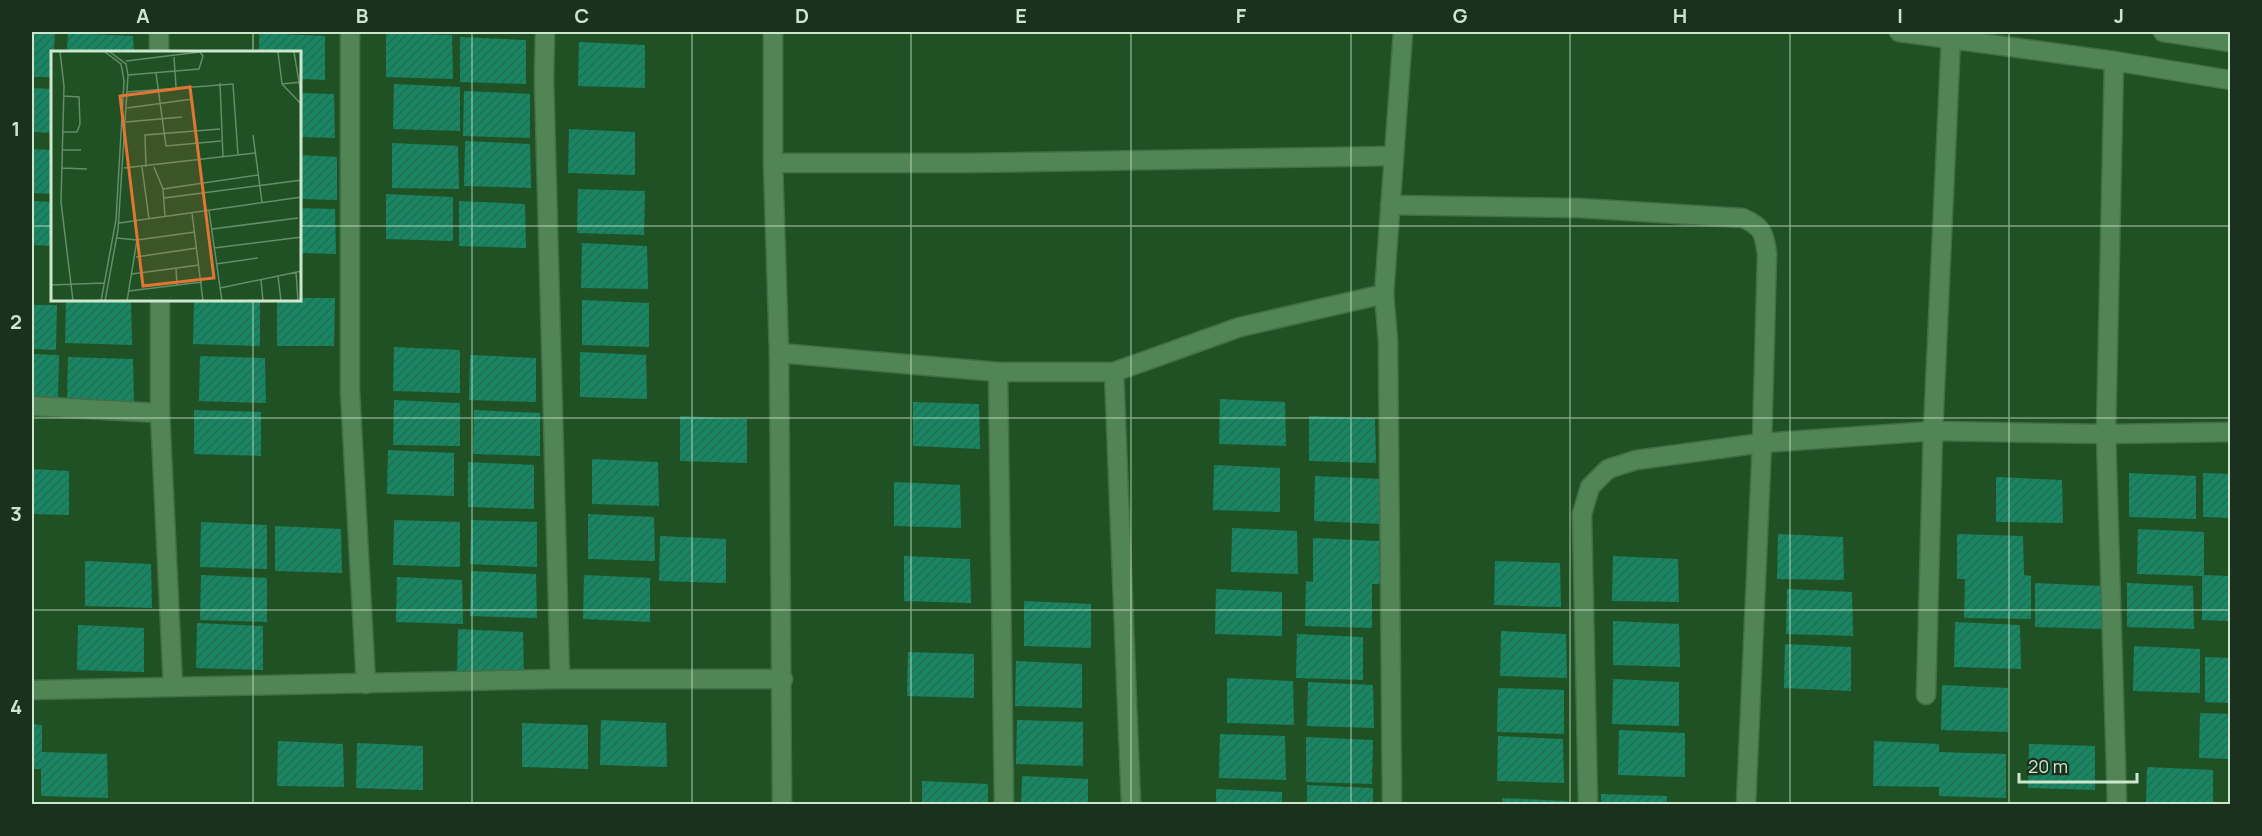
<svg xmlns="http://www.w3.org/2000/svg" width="2262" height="836" font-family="Manrope,sans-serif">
<defs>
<pattern id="building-hatch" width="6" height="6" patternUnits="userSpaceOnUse" patternTransform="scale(1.5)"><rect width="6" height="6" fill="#188663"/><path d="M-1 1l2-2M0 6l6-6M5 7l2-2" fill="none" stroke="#276c54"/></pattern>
</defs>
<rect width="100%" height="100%" fill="#1f5124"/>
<g fill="url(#building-hatch)">
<path d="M 32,32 L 55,33 L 52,77 L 32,77 Z"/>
<path d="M 68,33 L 133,36 L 134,52 L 67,52 Z"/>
<path d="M 259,33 L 325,36 L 325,80 L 300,79 L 300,52 L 259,52 Z"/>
<path d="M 386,33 L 452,35 L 453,79 L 386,77 Z"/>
<path d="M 460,37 L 526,40 L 526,84 L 460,82 Z"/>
<path d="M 579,42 L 645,45 L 645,88 L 578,86 Z"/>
<path d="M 394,84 L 460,87 L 460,131 L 393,129 Z"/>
<path d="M 32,88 L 52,89 L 52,133 L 32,132 Z"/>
<path d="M 464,91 L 530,94 L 530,138 L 463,136 Z"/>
<path d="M 300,93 L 334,94 L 335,138 L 300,137 Z"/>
<path d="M 569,129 L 635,132 L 635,175 L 568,173 Z"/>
<path d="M 465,141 L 530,144 L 531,188 L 464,186 Z"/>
<path d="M 392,143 L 458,146 L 459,189 L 392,188 Z"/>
<path d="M 32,149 L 52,150 L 52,194 L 32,193 Z"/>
<path d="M 300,155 L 337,157 L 337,200 L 300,199 Z"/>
<path d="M 578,189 L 645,191 L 644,235 L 577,233 Z"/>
<path d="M 386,194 L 453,197 L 453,241 L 386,239 Z"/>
<path d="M 32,201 L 52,202 L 52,246 L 32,245 Z"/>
<path d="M 459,201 L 525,204 L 526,248 L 459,246 Z"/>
<path d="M 300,208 L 335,209 L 336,254 L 300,253 Z"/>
<path d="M 582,243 L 647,246 L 648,289 L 581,288 Z"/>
<path d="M 300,298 L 335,298 L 334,346 L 277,346 L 277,300 L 300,300 Z"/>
<path d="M 66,300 L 131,301 L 132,345 L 65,343 Z"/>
<path d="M 194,300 L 260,301 L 260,346 L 193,344 Z"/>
<path d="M 582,300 L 649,303 L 649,347 L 582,345 Z"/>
<path d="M 32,305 L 57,305 L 56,350 L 32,349 Z"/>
<path d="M 394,347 L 460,350 L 460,393 L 393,391 Z"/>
<path d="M 580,352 L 646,355 L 647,399 L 580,397 Z"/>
<path d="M 32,354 L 59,355 L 58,399 L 32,399 Z"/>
<path d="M 470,355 L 536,358 L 536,402 L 469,400 Z"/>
<path d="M 200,356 L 265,358 L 266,403 L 199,401 Z"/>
<path d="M 68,357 L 133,359 L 134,404 L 67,401 Z"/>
<path d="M 1220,399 L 1285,402 L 1286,446 L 1219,444 Z"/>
<path d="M 394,400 L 460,403 L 460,446 L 393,445 Z"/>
<path d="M 913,402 L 979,404 L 980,449 L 913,446 Z"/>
<path d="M 194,410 L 261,412 L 261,456 L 194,454 Z"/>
<path d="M 474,410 L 540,413 L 540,456 L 473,454 Z"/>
<path d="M 680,416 L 747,419 L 747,463 L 680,461 Z"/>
<path d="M 1309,416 L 1375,418 L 1376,463 L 1309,461 Z"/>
<path d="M 388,450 L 454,453 L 454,496 L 387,494 Z"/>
<path d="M 592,459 L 658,462 L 659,506 L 592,504 Z"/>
<path d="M 468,462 L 534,465 L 534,509 L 468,507 Z"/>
<path d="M 1214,465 L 1280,468 L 1280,512 L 1213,510 Z"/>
<path d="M 32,469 L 69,471 L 69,515 L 32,514 Z"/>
<path d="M 2129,473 L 2196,476 L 2196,519 L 2129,517 Z"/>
<path d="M 2203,473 L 2230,474 L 2230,518 L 2203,517 Z"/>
<path d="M 1315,476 L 1381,479 L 1381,524 L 1314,521 Z"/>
<path d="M 1996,477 L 2062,480 L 2063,523 L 1996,522 Z"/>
<path d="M 894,482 L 960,485 L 961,528 L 894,526 Z"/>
<path d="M 588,514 L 654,517 L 655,561 L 588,559 Z"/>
<path d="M 394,520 L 460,522 L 460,567 L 393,565 Z"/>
<path d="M 471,520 L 537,522 L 537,567 L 470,564 Z"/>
<path d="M 201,522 L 267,525 L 267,569 L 200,567 Z"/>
<path d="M 275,526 L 341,529 L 342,573 L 275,571 Z"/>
<path d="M 1232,528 L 1297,531 L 1298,574 L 1231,572 Z"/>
<path d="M 2138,529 L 2204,532 L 2204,575 L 2230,576 L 2230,621 L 2202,620 L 2202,576 L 2137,574 Z"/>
<path d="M 1778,534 L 1843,537 L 1844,580 L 1777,579 Z"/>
<path d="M 1957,534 L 2023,536 L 2024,575 L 2031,576 L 2031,619 L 1964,618 L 1965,579 L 1957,579 Z"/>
<path d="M 660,536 L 726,539 L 726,583 L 659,581 Z"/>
<path d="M 1313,538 L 1379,541 L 1380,584 L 1372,584 L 1372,628 L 1305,626 L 1306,581 L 1313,582 Z"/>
<path d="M 904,556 L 970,559 L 971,603 L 904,601 Z"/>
<path d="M 1613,556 L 1678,559 L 1679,602 L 1612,601 Z"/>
<path d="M 85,561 L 151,564 L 152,608 L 85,606 Z"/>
<path d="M 1495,561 L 1560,563 L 1561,607 L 1494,605 Z"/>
<path d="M 471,571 L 536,574 L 537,618 L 470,616 Z"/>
<path d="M 201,575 L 267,578 L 267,622 L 200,620 Z"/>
<path d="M 584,575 L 650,578 L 650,622 L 583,619 Z"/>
<path d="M 397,577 L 462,580 L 463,624 L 396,622 Z"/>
<path d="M 2035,583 L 2101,586 L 2102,629 L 2035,627 Z"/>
<path d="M 2127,583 L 2193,586 L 2194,629 L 2127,627 Z"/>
<path d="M 1216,589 L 1282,592 L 1282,636 L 1215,634 Z"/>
<path d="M 1787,589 L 1852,592 L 1853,636 L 1786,634 Z"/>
<path d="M 1024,601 L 1091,604 L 1091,648 L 1024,646 Z"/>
<path d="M 1613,621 L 1679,624 L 1680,667 L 1613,665 Z"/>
<path d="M 1955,622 L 2020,625 L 2021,669 L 1954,667 Z"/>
<path d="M 197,623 L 263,626 L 263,670 L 196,668 Z"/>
<path d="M 78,625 L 144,628 L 144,672 L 77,670 Z"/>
<path d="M 458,629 L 523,632 L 524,676 L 457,674 Z"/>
<path d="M 1501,631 L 1566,634 L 1567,678 L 1500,676 Z"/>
<path d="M 1297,634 L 1363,637 L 1363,680 L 1296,678 Z"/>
<path d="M 1785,644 L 1851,647 L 1851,691 L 1784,688 Z"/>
<path d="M 2134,646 L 2200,649 L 2200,693 L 2133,691 Z"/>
<path d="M 908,652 L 974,654 L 974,698 L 907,696 Z"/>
<path d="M 2205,657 L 2230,658 L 2230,703 L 2205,702 Z"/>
<path d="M 1016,661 L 1082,664 L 1082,708 L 1015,706 Z"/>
<path d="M 1227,678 L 1293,681 L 1294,725 L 1227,723 Z"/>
<path d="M 1613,679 L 1679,682 L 1679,726 L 1612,724 Z"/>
<path d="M 1308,682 L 1373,685 L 1374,728 L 1307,726 Z"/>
<path d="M 1942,685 L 2008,688 L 2008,732 L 1941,730 Z"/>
<path d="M 1498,688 L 1564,690 L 1564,734 L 1497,732 Z"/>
<path d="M 2200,713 L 2230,714 L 2230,759 L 2199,758 Z"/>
<path d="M 601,720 L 666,723 L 667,767 L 600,765 Z"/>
<path d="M 1017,720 L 1083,722 L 1083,766 L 1016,764 Z"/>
<path d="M 522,723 L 588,725 L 588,769 L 522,767 Z"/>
<path d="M 32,724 L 42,725 L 42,752 L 107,754 L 108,798 L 41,796 L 41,769 L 32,769 Z"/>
<path d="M 1619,730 L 1685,733 L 1685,777 L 1618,775 Z"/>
<path d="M 1220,734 L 1285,736 L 1286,780 L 1219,778 Z"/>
<path d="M 1498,736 L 1563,739 L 1564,783 L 1497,781 Z"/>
<path d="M 1306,737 L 1373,740 L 1372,784 L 1306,782 Z"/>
<path d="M 278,741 L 343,744 L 344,787 L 277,786 Z"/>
<path d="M 1874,741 L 1939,744 L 1939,752 L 2006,754 L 2006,798 L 1939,796 L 1939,787 L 1873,786 Z"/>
<path d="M 357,743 L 423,746 L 423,790 L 356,788 Z"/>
<path d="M 2029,744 L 2095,746 L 2095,790 L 2028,788 Z"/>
<path d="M 2147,767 L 2213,770 L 2213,804 L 2146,804 Z"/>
<path d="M 1022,776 L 1088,779 L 1088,804 L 1021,804 Z"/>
<path d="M 922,781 L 988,784 L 988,804 L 922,804 Z"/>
<path d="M 1307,785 L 1373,788 L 1373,804 L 1307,804 Z"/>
<path d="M 1216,789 L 1282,792 L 1282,804 L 1216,804 Z"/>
<path d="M 1601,794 L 1667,796 L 1667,804 L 1601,804 Z"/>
<path d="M 1502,798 L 1568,801 L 1568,804 L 1502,804 Z"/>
</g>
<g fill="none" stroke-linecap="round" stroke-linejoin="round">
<g stroke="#416f47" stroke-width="21">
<g id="street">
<path d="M 159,32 L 159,52"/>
<path d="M 350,32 L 350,391 L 366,684"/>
<path d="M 545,32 L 544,79 L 560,679"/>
<path d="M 773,32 L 773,163 L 779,353 L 782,804"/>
<path d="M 2114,61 L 2106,434 L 2117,804"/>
<path d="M 773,163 L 965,163 L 1393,156"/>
<path d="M 1390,205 L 1579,208 L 1743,218 C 1763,227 1764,233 1767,254 L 1762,443 L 1746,804"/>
<path d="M 160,300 L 160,413 L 173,686"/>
<path d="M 779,353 L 998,372 L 1114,372 L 1240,327 L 1384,294"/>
<path d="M 998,372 L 1004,804"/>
<path d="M 1114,372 L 1131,804"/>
<path d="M 32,406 L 160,413"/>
<path d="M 32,690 L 560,679 L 783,679"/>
<path d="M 1926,695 L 1933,431 L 1951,38"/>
<path d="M 1392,804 L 1388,341 L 1384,294 L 1403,32"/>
<path d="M 1588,804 L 1582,514 L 1590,487 L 1608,469 L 1636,460 L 1762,443 L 1933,431 L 2106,434 L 2230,432"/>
</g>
</g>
<g stroke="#416f47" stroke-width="21">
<g id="secondary">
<path d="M 1899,32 L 2114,61 L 2230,80"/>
<path d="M 2163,32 L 2230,42"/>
</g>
</g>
<use href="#street" stroke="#528555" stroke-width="18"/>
<use href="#secondary" stroke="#528555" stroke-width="18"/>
</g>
<path fill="none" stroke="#cce7cd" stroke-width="1.5" stroke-opacity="0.55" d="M 253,32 L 253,52M 472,32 L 472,804M 692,32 L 692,804M 911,32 L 911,804M 1131,32 L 1131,804M 1351,32 L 1351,804M 1570,32 L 1570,804M 1790,32 L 1790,804M 2009,32 L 2009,804M 32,226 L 52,226M 300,226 L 2230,226M 253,300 L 253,804M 32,418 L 2230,418M 32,610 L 2230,610"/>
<g transform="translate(51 51)">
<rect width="250" height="250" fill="#1f5124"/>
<path fill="none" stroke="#648d68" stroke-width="1.5" d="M 9,1 L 13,35 L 10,151 L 22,250M 227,1 L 231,33 L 251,54M 243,1 L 251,49M 123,6 L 125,36M 75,10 L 149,1M 105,22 L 115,95 L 170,90M 77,24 L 148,18 L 152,5 L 149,1M 169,32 L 172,106M 231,33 L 250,31M 76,41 L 182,33 L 187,104M 12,45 L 28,46 L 29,73 L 26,81 L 12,81M 76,57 L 142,48M 75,71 L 131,66M 202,84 L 211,151M 11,99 L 30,99M 91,116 L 98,168M 95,116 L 94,84 L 169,78M 103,116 L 112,138 L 114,166M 11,117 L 36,118M 73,117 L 204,102M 112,138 L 207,124M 113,147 L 251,129M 158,160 L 171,250M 141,162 L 152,250M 68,172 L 251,146M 161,178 L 247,167M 66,187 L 86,189 L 144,181M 163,197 L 251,186M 85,206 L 146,197M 165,213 L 207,207M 125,217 L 126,235M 245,221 L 247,250M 81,223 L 148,214M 227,225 L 230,250M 210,229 L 212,250M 0,234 L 53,232M 169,237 L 251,220M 78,240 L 151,231M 50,250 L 65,169 L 73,30 L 70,13 L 54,1M 54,250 L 67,179 L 77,24 L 75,13 L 59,1M 76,250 L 86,189"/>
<path fill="#e27533" fill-opacity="0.15" stroke="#e27533" stroke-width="3" d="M 139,36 L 163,227 L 92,235 L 69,45 Z"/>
<rect width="250" height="250" fill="none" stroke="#cce7cd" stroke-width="3"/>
</g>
<rect width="2262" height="836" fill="none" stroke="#1b311d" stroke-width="66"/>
<path d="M2019 773v9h118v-9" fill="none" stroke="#cce7cd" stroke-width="3"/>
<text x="2028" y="773" font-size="18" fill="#cce7cd" stroke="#1b311d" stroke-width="4.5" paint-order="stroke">20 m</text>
<rect x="33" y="33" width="2196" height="770" fill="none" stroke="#cce7cd" stroke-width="2"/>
<g font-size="20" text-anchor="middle" font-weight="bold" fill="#cce7cd">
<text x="143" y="23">A</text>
<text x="362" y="23">B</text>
<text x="582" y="23">C</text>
<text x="802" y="23">D</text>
<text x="1021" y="23">E</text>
<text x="1241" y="23">F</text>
<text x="1460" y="23">G</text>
<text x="1680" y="23">H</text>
<text x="1900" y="23">I</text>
<text x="2119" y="23">J</text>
<text x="16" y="136">1</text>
<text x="16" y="329">2</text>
<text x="16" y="521">3</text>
<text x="16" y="714">4</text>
</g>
</svg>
